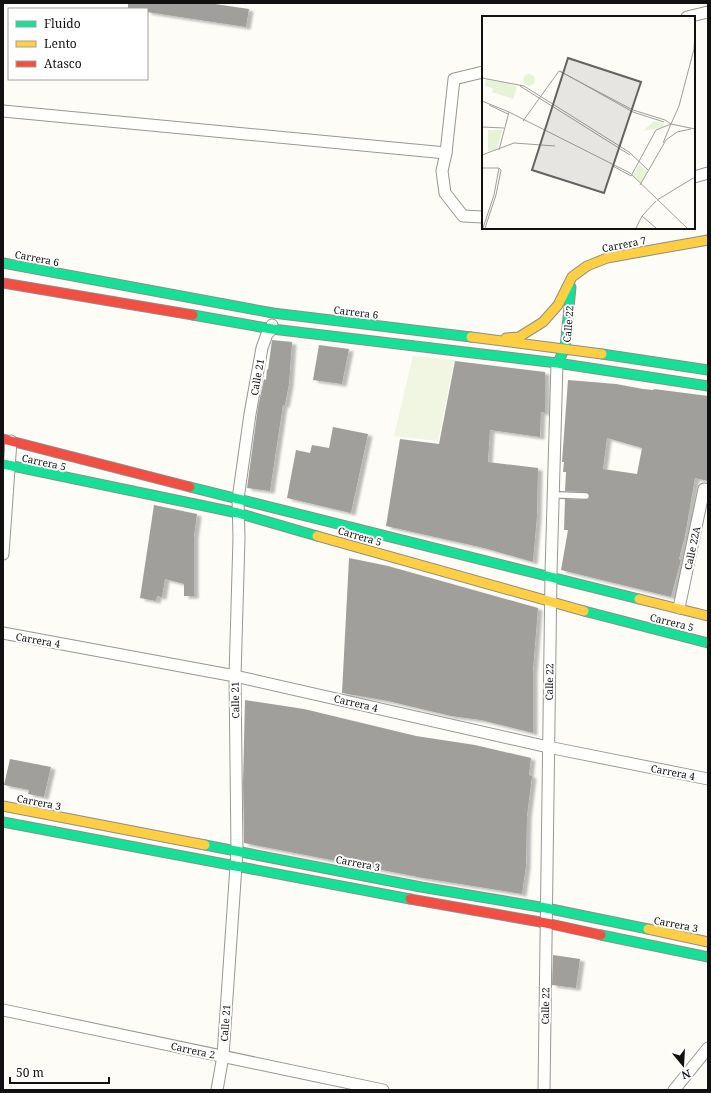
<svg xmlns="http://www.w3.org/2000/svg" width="711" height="1093" font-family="'Noto Serif',serif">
<defs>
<filter id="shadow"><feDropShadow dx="4.5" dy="2.5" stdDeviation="1" flood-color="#0004"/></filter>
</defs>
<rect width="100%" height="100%" fill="#fdfcf7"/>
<path fill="#f0f6e1" d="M 413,356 L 454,360 L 438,441 L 394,436 Z"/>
<g fill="#a19f9c" fill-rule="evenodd" filter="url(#shadow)">
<path d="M 128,3 L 208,3 L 249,9 L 246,27 L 147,12 L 147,9 L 128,9 Z"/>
<path d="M 272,340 L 292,342 L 289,384 L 285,405 L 283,405 L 270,491 L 247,488 L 258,407 L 264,379 L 266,380 L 267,369 L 268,370 Z"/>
<path d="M 319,345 L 349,349 L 342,384 L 313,380 Z"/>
<path d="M 455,361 L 545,372 L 545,413 L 541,412 L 540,437 L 490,430 L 488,462 L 538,468 L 537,516 L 533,562 L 484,548 L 386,526 L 400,439 L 439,444 Z"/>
<path d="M 568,380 L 616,384 L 643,389 L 653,390 L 654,389 L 708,396 L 708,481 L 695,478 L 685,536 L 679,559 L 681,560 L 671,597 L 561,570 L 568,530 L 564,530 L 565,499 L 586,500 L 589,499 L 590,496 L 587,492 L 565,491 L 566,472 L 563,472 L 564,462 L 562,462 ZM 607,438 L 642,448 L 637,474 L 603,469 Z"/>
<path d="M 333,427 L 368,434 L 351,513 L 287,498 L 296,450 L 310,453 L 312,445 L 329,448 Z"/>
<path d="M 154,505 L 197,514 L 194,536 L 194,596 L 184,596 L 184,584 L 165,579 L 162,597 L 157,596 L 156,601 L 140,598 Z"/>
<path d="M 349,558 L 388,566 L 538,608 L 533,671 L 533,733 L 481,720 L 451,716 L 388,701 L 342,693 Z"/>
<path d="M 245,700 L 304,709 L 416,736 L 475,745 L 531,758 L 529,775 L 532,776 L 527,816 L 526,866 L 522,894 L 423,878 L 244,843 L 243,783 Z"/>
<path d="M 10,759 L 51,767 L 44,797 L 28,794 L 29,790 L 4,785 Z"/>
<path d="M 553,955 L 580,959 L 576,988 L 552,985 Z"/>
</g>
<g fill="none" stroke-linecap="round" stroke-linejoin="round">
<g stroke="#979795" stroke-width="8">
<path id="lane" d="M 560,495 L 586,496"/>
</g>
<g stroke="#979795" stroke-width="13">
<g id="street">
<path d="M 687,17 L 708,12"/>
<path d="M 483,72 L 454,79 L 446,153 L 442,171 L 445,193 L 463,216 L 483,217"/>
<path d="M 3,111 L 446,153"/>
<path d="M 694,177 L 708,173"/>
<path d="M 3,554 L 11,441"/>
<path d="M 679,608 L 704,489 L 708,490"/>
<path d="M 3,633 L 235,676 L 548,747 L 708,779"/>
<path d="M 3,1010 L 383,1090"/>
<path d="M 217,1090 L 223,1056 L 237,851 L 235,676 L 239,538 L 238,499 L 250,414 L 262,348 L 267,334 L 272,329 L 272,325"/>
<path d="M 544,1090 L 551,573 L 557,363"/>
<path d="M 674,1090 L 708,1048"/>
</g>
</g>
<g stroke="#8e8d8b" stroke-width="11">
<g id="fast">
<path d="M 3,263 L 273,313 L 471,337"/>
<path d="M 193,315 L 272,329 L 557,363 L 708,386"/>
<path d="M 602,354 L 708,370"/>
<path d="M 560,358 L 565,348 L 571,287"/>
<path d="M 3,464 L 238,513 L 317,536"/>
<path d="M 190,487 L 639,599"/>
<path d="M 584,611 L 708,643"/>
<path d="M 3,822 L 410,899"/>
<path d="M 205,845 L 421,887 L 546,908 L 648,929"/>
<path d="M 601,935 L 708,957"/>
</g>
</g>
<g stroke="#8e8d8b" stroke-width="11">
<g id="slow">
<path d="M 471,337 L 602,354"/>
<path d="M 506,338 L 519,337 L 543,322 L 558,305 L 572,277 L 587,266 L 607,258 L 708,240"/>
<path d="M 317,536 L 584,611"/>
<path d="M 639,599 L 708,616"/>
<path d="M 3,806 L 205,845"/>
<path d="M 648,929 L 708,942"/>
</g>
</g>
<g stroke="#8e8d8b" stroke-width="11">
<g id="jam">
<path d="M 3,283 L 193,315"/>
<path d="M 3,439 L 190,487"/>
<path d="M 410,899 L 546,923 L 601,935"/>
</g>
</g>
<use href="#lane" stroke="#fffffe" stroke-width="5.5"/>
<use href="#street" stroke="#fffffe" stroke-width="11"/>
<use href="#fast" stroke="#16e098" stroke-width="9"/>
<use href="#slow" stroke="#ffcf43" stroke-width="9"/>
<use href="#jam" stroke="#f24e42" stroke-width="9"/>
</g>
<g text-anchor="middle" stroke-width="4" stroke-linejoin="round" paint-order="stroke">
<g font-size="10" fill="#111" stroke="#fff">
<text transform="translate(624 244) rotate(-11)" y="4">Carrera 7</text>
<text transform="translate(37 258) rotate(11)" y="4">Carrera 6</text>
<text transform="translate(356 312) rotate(7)" y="4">Carrera 6</text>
<text transform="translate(568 324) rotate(-85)" y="4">Calle 22</text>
<text transform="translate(257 377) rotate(-80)" y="4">Calle 21</text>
<text transform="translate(44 462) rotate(12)" y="4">Carrera 5</text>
<text transform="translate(360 536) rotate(16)" y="4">Carrera 5</text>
<text transform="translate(692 548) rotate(-78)" y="4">Calle 22A</text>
<text transform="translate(672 622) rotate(14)" y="4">Carrera 5</text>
<text transform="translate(38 640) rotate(10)" y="4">Carrera 4</text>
<text transform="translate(549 682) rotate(-89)" y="4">Calle 22</text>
<text transform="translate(235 700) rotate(-91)" y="4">Calle 21</text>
<text transform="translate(356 703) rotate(13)" y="4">Carrera 4</text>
<text transform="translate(673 772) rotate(11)" y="4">Carrera 4</text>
<text transform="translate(39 802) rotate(11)" y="4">Carrera 3</text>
<text transform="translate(358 863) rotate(11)" y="4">Carrera 3</text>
<text transform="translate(676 924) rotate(11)" y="4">Carrera 3</text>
<text transform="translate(545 1006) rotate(-89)" y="4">Calle 22</text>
<text transform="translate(225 1023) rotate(-86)" y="4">Calle 21</text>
<text transform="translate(193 1050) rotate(12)" y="4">Carrera 2</text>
</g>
</g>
<g transform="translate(482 16)">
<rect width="213" height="213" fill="#fdfcf7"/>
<path d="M41 64a6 6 0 1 1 12 0a6 6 0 1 1-12 0ZM 4,64 L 26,67 L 35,71 L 31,83 L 10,76 L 11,72 L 3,70 ZM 172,105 L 181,107 L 181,111 L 161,115 ZM 6,114 L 20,114 L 15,133 L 6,136 ZM 157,148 L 165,156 L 159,167 L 151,159 Z" fill="#e7f3d7"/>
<path fill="none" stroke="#9f9e9b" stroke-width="1" d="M 77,55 L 151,94 L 183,104 L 189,108 L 181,127M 78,55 L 151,96 L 182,106M 0,62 L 42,70 L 147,136 L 166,154M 38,70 L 148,139M 0,85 L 27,96M 7,89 L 26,98M 41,105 L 77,55M 189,108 L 197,90 L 212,33 L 213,15M 189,108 L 213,113M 0,111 L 22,112M 17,134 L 27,96 L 148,157 L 205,212M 0,139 L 32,127 L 73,130M 131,150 L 149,160M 0,152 L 17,152M 149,160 L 174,114 L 189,108M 158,169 L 184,124 L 195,116 L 209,113M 175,184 L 213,161M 160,200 L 174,212M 1,212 L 12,179 L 17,152M 3,212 L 14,179 L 19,154 L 17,152M 154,212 L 160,200 L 174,185"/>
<path fill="#646362" fill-opacity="0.15" stroke="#646362" stroke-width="2" d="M 86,42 L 159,66 L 122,177 L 50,154 Z"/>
<rect width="213" height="213" fill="none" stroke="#111" stroke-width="2"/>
</g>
<rect width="711" height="1093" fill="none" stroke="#111111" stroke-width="8"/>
<rect x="8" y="8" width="140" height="72" fill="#ffffff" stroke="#a0a0a0"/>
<rect x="16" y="21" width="20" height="6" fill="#16e098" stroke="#a0a0a0"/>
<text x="44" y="28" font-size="12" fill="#111111">Fluido</text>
<rect x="16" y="41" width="20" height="6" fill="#ffcf43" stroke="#a0a0a0"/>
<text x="44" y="48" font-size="12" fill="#111111">Lento</text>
<rect x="16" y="61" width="20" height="6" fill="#f24e42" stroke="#a0a0a0"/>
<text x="44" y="68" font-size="12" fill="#111111">Atasco</text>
<g transform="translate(683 1065) rotate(162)" stroke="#ffffff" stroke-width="3" paint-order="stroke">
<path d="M0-3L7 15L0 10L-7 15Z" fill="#111111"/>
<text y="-6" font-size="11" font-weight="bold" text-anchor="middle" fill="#111111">N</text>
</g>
<path d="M10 1077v6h99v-6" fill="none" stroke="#111111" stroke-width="2"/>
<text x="16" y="1077" font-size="12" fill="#111111" stroke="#ffffff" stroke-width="3" paint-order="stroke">50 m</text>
</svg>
